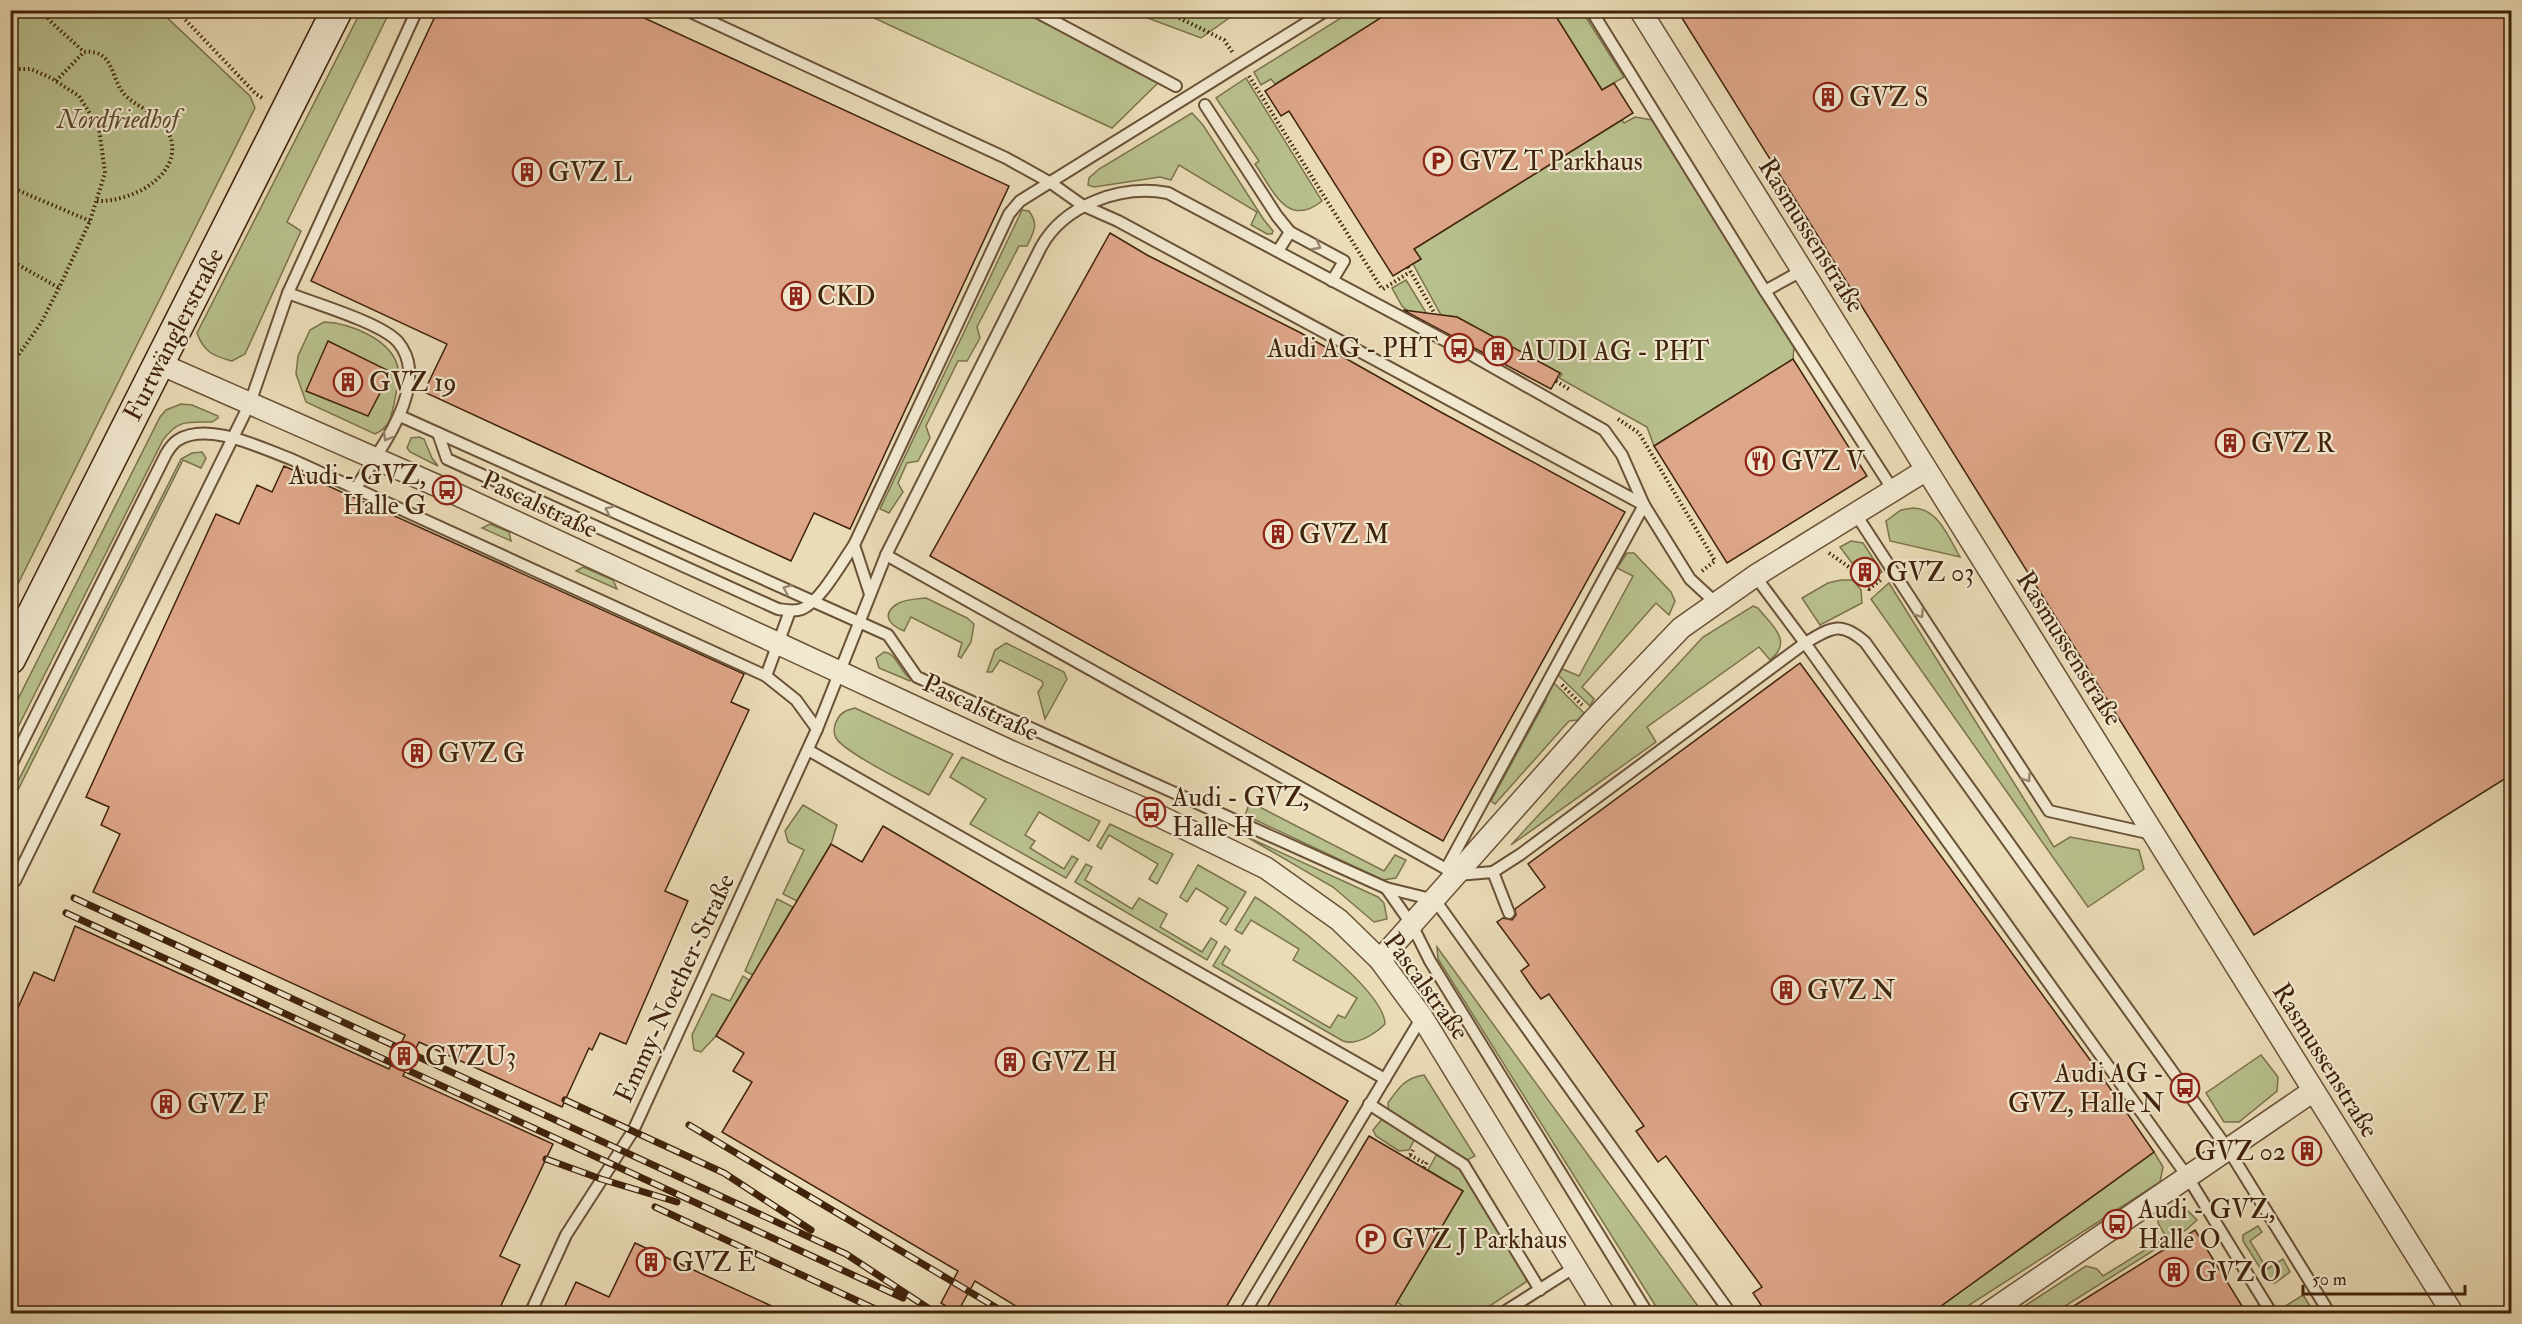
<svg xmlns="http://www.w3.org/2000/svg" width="2522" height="1324" font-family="'IM FELL Double Pica',serif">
<rect width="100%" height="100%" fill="#eadcb7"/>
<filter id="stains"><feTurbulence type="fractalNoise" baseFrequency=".00333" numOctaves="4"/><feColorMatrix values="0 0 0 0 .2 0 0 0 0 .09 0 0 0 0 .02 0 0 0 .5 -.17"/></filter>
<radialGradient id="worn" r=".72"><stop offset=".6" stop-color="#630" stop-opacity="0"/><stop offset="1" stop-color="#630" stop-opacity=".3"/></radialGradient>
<g fill="#b8c08d" stroke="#7c724c" stroke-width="1.5">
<path d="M 11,10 L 160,11 L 250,96 L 255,108 L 11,598 Z"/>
<path d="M 361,11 L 390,11 L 287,222 L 301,231 L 245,354 L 232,361 C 213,356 204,352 197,333 Z"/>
<path d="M 859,11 L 1024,11 L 1158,83 L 1112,128 Z"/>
<path d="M 1129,11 L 1239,11 L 1201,38 Z"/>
<path d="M 1352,11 L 1393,11 L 1275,84 L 1271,79 L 1261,85 L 1254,72 Z"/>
<path d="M 1566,11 L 1582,11 L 1624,77 L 1602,90 L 1556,17 Z"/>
<path d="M 1246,78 L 1322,201 C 1287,229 1273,190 1255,164 L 1259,161 L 1216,98 Z"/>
<path d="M 1192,113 L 1203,125 L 1264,220 L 1273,231 L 1272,234 L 1267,234 L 1251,225 L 1257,212 L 1179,165 L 1171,180 L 1160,177 L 1094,187 L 1088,185 L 1089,178 L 1099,169 Z"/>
<path d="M 1635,117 L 1652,120 L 1794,347 L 1793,359 L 1654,446 L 1647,427 L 1559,378 L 1562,374 L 1457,317 L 1441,315 L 1413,264 L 1421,259 L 1414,249 L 1622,120 L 1624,123 Z"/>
<path d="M 1022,210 L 1029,211 C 1039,225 1034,231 1027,246 L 1019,246 L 977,327 L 980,338 L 967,361 L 958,361 L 926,426 L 930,438 L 918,461 L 907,463 L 898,483 L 903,492 L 889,513 L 880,509 Z"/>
<path d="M 1406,280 L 1427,314 L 1423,323 L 1402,306 L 1392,288 Z"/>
<path d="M 324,322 C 349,323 392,339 398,368 C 400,380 396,393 394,404 C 391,418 389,428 375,434 L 306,402 L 296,374 L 298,356 L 310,330 Z"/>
<path d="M 181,404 L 192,405 L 218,416 L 218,418 L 212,422 C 188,422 179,419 163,440 L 11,741 L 11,713 L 160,417 L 166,410 Z"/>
<path d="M 419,437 L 424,439 L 432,458 L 438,466 L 410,452 L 407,448 L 411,438 Z"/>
<path d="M 202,452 L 206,458 L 201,468 L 183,460 L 11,804 L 11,795 L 181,459 L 192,453 Z"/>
<path d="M 1913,508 C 1938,508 1949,538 1960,557 L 1890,541 L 1886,521 L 1901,510 Z"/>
<path d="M 490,524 L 509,532 L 511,541 L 482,528 Z"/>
<path d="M 1851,541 L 1863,543 L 1882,572 L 1872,578 L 1859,559 L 1852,563 L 1840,547 Z"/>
<path d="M 1627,553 L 1634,553 L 1671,592 L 1675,601 L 1669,615 L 1656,603 L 1582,687 L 1594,699 L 1590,706 L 1556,673 L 1560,668 L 1579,676 L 1633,576 L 1617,568 Z"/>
<path d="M 583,567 L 613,580 L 617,589 L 576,571 Z"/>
<path d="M 1841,580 L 1853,580 L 1861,590 L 1862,603 L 1820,625 L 1802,598 L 1828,583 Z"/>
<path d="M 1889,583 L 2054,847 L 2070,837 L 2139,850 L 2144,869 L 2088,907 L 1871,599 Z"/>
<path d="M 926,598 L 967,618 L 974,624 L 971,642 L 961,658 L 958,656 L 962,643 L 911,617 L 904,631 C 891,626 880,615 897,604 C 905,599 917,599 926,598 Z"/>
<path d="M 1753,606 L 1758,608 C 1772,626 1794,641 1770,660 L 1759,647 L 1647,727 L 1656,742 L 1511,845 L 1703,637 Z"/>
<path d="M 1006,643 L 1064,672 L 1067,679 L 1045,719 L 1038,692 L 1043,685 L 1042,681 L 1000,660 L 992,672 L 987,672 L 995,650 Z"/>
<path d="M 884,652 C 897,653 899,671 911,679 L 910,681 L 879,668 L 876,658 Z"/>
<path d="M 1552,681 L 1584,713 L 1578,720 L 1569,721 L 1495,804 L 1491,801 L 1546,700 L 1545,694 Z"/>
<path d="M 855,708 L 953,754 L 929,795 C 911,785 845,753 836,738 C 833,733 834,725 837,720 C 841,712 847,710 855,708 Z"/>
<path d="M 962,757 L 1100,821 L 1089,841 L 1039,812 L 1025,835 L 1035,841 L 1030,848 L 1064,869 L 1072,856 L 1078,859 L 1066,878 L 970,824 L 986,799 L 950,777 Z"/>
<path d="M 1250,802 L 1384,871 L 1395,855 L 1406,860 L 1396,878 L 1383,880 L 1245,815 Z"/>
<path d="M 803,805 L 837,825 L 831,844 L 797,901 L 783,894 L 804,850 L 788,842 L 785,831 Z"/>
<path d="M 1110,824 L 1173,854 L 1157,884 L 1149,879 L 1158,864 L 1109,835 L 1101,849 L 1097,846 Z"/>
<path d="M 1245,836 L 1378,897 L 1384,903 L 1387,919 L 1374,922 L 1333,887 Z"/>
<path d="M 1086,864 L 1092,867 L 1085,880 L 1132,909 L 1139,898 L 1167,914 L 1160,927 L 1202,952 L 1211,938 L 1217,942 L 1207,960 L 1075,882 Z"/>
<path d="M 1198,865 L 1246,892 L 1226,925 L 1220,921 L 1228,908 L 1196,888 L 1187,902 L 1180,897 Z"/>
<path d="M 1255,897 C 1283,914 1385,991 1385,1024 C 1375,1034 1356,1046 1343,1041 L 1213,966 L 1225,946 L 1230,950 L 1222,964 L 1330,1028 L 1338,1015 L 1345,1018 L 1357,998 L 1293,960 L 1299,949 L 1251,920 L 1242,934 L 1235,930 Z"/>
<path d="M 777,899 L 793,907 L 753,975 L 745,971 Z"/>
<path d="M 1437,947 L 1703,1313 L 1660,1313 L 1438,959 Z"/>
<path d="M 743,976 L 749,980 L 716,1036 L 701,1052 L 694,1050 L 692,1035 L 712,994 L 730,1001 Z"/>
<path d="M 2261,1055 L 2278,1077 L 2277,1091 L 2239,1122 L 2224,1122 L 2206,1093 Z"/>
<path d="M 1424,1075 L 1475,1156 L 1467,1160 L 1389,1113 L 1388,1103 C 1399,1087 1405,1078 1424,1075 Z"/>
<path d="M 1383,1118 L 1415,1138 L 1409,1150 L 1399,1151 L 1376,1136 L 1373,1130 Z"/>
<path d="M 1438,1152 L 1458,1165 L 1526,1276 L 1526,1282 L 1479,1313 L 1414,1313 L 1397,1302 L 1463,1191 L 1428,1170 Z"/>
<path d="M 2154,1152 L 2163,1167 L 2160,1182 L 1957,1313 L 1930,1314 Z"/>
<path d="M 2171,1208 L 2188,1211 L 2197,1220 L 2186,1230 L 2054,1313 L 2014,1313 L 2086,1266 L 2097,1269 L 2103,1276 L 2166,1237 L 2158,1223 L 2159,1215 Z"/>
<path d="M 2258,1226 L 2262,1232 L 2250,1241 L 2267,1269 L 2283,1259 L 2290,1272 L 2275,1283 L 2269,1282 L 2243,1241 L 2243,1235 Z"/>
<path d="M 2303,1295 L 2312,1309 L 2305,1313 L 2288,1313 L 2284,1307 Z"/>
</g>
<g fill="#dea689" stroke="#40230b" stroke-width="1.5">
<path d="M 438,10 L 627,10 L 1009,186 L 850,529 L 814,513 L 791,561 L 424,392 L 447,344 L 311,281 Z"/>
<path d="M 1393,10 L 1552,10 L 1602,90 L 1614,83 L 1633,113 L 1414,249 L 1421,259 L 1393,276 L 1289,111 L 1281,116 L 1265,91 Z"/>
<path d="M 1677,10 L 2511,10 L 2511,775 L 2254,935 Z"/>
<path d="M 1110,233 L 1147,255 L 1299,332 L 1437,410 L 1625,512 L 1443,841 L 930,556 Z"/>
<path d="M 1403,310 L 1457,317 L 1560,373 L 1551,389 Z"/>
<path d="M 328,341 L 391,372 L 368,416 L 306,391 Z"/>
<path d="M 1793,359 L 1867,476 L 1727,563 L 1654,446 Z"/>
<path d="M 284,466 L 744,674 L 731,702 L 749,710 L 665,891 L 688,901 L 626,1044 L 600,1033 L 592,1050 L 589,1048 L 562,1107 L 419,1042 L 403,1076 L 553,1144 L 500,1256 L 520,1265 L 497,1314 L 10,1314 L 10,1007 L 17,1010 L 34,972 L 54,981 L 75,926 L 389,1069 L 405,1035 L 93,892 L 120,834 L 101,825 L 109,807 L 86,797 L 216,514 L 239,524 L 257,485 L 272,492 Z"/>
<path d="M 1800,663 L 2096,1068 L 2154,1152 L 1930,1314 L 1767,1314 L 1753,1293 L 1762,1287 L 1666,1156 L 1658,1162 L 1636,1131 L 1644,1126 L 1549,994 L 1541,999 L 1532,987 L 1521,971 L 1529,965 L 1497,922 L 1503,918 L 1512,920 L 1516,915 L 1515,909 L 1545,887 L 1528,864 Z"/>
<path d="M 883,826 L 1348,1101 L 1222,1314 L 1029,1314 L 975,1281 L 957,1313 L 941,1303 L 958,1271 L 722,1132 L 752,1082 L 733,1071 L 744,1053 L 716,1036 L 831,844 L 862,862 Z"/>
<path d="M 1369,1136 L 1463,1191 L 1397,1302 L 1391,1314 L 1263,1314 Z"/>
<path d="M 2195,1230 L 2247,1314 L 2061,1314 Z"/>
<path d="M 635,1243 L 789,1314 L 561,1314 L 576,1282 L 609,1297 Z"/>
</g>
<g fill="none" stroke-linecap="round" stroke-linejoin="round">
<g stroke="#6a5136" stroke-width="14">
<g id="lane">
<path d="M 686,10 L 1006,158 L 1051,183 L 1082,205 L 1118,221 L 1644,505"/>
<path d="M 1033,10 L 1176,86"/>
<path d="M 1591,10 L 1765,291 L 1893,490"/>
<path d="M 1205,105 L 1277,216 L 1290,232 L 1344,261 L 1332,281"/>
<path d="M 1278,251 L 1290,232"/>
<path d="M 1765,291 L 1803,270"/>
<path d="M 288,293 C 313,303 382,323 398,342 C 433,384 378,451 356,488"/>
<path d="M 400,416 L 888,635 L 917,677 L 1386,888 L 1435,900 L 1731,1314"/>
<path d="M 438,433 L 447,459 L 778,609 C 786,610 794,612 802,609 C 820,602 842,562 854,545"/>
<path d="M 1855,513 L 2049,811 L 2152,834"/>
<path d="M 886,555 L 1457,875 L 1493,872 L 1521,854 L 1805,643 L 2187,1176 L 2272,1314"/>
<path d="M 1755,576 L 1805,643 C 1831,628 1840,620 1865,642 L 2228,1149 L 2330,1314"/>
<path d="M 870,594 L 854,545 L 1009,214 L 1020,201 L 1327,10"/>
<path d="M 766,676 L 790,611"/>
<path d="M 808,750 L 1385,1079"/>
<path d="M 10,767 L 166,454 C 169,449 173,443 178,440 C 208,421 261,448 291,459 L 766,676 L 796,700 L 817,729"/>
<path d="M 1446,869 L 1644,505"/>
<path d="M 1493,872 L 1509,913"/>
<path d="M 15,881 L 250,403 L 288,293 L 417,10"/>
<path d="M 1386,888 L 1412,925 L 1430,961 L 1648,1314"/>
<path d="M 1369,1104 L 1464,1165 L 1540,1290"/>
<path d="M 530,1314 L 566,1235 L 633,1131 L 817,729 L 886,555 L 1041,247 C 1064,205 1121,184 1168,193 L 1459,348 L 1604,430 L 1622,455 L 1644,505 L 1690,579 L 1716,603"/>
<path d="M 1244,1314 L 1422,1017"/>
<path d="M 1501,1314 L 1575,1267"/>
</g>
</g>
<g stroke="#6a5136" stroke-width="24">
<g id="street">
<path d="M 1640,10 L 2453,1314"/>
<path d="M 158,363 L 447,490 L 1012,752 L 1151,812 L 1266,868 L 1339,920 L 1380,960 L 1422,1017 L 1604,1314"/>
<path d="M 1380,960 L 1595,718 L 1681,628 L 1755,576 L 1926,470"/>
<path d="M 1987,1314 L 2313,1091"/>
</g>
</g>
<g stroke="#40230b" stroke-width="33">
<path id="secondary" d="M 10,659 L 337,10"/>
</g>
<g stroke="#40230b" stroke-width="4" stroke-dasharray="1.5 3" stroke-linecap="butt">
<path d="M 44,10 L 49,20 L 84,52"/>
<path d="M 176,10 L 256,94 L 264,99"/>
<path d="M 1163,10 L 1224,40 L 1233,53"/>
<path d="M 10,69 L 31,69 L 51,78 L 79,96 L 99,128 L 105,173 L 90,221 L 59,288 L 41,323 L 10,367"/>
<path d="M 1249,76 L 1382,289"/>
<path d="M 56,81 L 84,52 C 115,49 110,79 125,95 C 136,107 156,112 165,126 C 193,170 134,203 96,201"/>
<path d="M 10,87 L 10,112"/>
<path d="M 10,187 L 90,221"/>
<path d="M 10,260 L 59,288"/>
<path d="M 1408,267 L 1435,314"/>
<path d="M 1383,289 L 1410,272"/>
<path d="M 1556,381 L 1570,390"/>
<path d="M 1618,419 L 1639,433 L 1715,561 L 1702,571"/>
<path d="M 1829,553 L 1856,572 L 1869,589 L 1882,579"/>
<path d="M 1562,685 L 1582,705"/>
<path d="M 1410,1155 L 1426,1164"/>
<path d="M 1408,1159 L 1413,1150"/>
<path d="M 1424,1168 L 1428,1160"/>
</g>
<use href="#lane" stroke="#f1e8d0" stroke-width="10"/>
<use href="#street" stroke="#f1e8d0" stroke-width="21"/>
<use href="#secondary" stroke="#f1e8d0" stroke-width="30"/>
<g stroke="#40230b" stroke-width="7">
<g id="rail">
<path d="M 74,898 L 846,1254 L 937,1314"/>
<path d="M 66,913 L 903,1298"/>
<path d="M 565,1100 L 724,1173 L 811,1230"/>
<path d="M 689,1125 L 1007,1314"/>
<path d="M 546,1159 L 601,1179 L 677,1202"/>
<path d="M 655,1207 L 886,1314"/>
</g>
</g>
<use href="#rail" stroke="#f1e8d0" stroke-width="4.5" stroke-dasharray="14" stroke-linecap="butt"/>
</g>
<defs><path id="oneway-chevron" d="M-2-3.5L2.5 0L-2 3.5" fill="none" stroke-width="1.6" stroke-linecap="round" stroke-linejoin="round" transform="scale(1.5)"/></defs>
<g stroke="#98866e">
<use href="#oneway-chevron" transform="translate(1317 246) rotate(28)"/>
<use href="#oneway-chevron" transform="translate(387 437) rotate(121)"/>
<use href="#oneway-chevron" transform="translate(609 510) rotate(-156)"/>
<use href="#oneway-chevron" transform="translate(787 589) rotate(-156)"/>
<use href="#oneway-chevron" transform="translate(1920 614) rotate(57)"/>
<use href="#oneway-chevron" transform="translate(2027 778) rotate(57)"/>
</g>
<defs>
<g id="building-ring" transform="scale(1.5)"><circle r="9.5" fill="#f1e8d0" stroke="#8f2418" stroke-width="1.5"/><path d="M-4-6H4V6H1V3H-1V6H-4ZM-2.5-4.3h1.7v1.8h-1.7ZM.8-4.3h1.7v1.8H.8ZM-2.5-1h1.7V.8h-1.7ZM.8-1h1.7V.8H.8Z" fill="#8f2418"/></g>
<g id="parking-ring" transform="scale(1.5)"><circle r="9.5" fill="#f1e8d0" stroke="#8f2418" stroke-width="1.5"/><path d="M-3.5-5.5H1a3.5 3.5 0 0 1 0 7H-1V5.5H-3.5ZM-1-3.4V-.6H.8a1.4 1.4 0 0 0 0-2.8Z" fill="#8f2418"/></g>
<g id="bus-ring" transform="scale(1.5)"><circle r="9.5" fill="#f1e8d0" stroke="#8f2418" stroke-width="1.5"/><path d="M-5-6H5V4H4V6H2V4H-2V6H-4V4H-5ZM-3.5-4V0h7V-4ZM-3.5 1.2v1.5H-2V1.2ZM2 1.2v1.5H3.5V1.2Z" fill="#8f2418"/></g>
<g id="restaurant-ring" transform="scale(1.5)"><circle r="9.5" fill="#f1e8d0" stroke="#8f2418" stroke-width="1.5"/><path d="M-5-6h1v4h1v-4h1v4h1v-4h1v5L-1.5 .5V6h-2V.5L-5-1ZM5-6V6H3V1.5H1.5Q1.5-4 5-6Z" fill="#8f2418"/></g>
</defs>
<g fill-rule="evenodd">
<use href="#building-ring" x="1828" y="97"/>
<use href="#parking-ring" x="1438" y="161"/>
<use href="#building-ring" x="527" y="172"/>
<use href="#building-ring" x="796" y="296"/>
<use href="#bus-ring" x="1459" y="348"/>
<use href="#building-ring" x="1498" y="351"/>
<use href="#building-ring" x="348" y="382"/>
<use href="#building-ring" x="2230" y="443"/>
<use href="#restaurant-ring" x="1760" y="461"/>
<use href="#bus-ring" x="447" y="490"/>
<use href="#building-ring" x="1278" y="534"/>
<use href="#building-ring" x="1865" y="572"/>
<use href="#building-ring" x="417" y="753"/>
<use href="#bus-ring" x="1151" y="812"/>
<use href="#building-ring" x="1786" y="990"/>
<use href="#building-ring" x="404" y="1056"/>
<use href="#building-ring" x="1010" y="1062"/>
<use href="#bus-ring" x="2185" y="1088"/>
<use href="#building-ring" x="166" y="1104"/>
<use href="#building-ring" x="2307" y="1151"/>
<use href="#bus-ring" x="2117" y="1224"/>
<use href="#parking-ring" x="1371" y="1239"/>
<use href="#building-ring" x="651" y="1262"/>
<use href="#building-ring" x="2174" y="1272"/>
</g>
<g text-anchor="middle" stroke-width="4.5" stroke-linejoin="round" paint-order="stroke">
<g font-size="26" fill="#40230b" stroke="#f1e8d0" text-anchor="start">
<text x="1849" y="106">GVZ S</text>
<text x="1459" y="170">GVZ T Parkhaus</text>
<text x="548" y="181">GVZ L</text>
<text x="817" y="305">CKD</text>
<text x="1438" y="357" text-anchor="end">Audi AG - PHT</text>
<text x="1519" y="360">AUDI AG - PHT</text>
<text x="369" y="391">GVZ 19</text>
<text x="2251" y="452">GVZ R</text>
<text x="1781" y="470">GVZ V</text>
<text x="426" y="484" text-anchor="end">Audi - GVZ,<tspan x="426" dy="30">Halle G</tspan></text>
<text x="1299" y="543">GVZ M</text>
<text x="1886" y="581">GVZ 03</text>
<text x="438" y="762">GVZ G</text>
<text x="1172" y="806">Audi - GVZ,<tspan x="1172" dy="30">Halle H</tspan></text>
<text x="1807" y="999">GVZ N</text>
<text x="425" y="1065">GVZU3</text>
<text x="1031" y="1071">GVZ H</text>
<text x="2164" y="1082" text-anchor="end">Audi AG -<tspan x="2164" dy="30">GVZ, Halle N</tspan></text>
<text x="187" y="1113">GVZ F</text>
<text x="2286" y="1160" text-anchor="end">GVZ 02</text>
<text x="2138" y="1218">Audi - GVZ,<tspan x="2138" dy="30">Halle O</tspan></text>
<text x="1392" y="1248">GVZ J Parkhaus</text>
<text x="672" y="1271">GVZ E</text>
<text x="2195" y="1281">GVZ O</text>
</g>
<g font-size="26" font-style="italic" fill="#5e4a2c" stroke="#f1e8d0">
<text x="118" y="128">Nordfriedhof</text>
</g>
<g font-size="26" fill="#40230b" stroke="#f1e8d0">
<text transform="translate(1812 235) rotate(58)" y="9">Rasmussenstraße</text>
<text transform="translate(173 334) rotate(-63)" y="9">Furtwänglerstraße</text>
<text transform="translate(540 504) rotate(25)" y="9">Pascalstraße</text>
<text transform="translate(2070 648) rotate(58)" y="9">Rasmussenstraße</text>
<text transform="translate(981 707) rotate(25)" y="9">Pascalstraße</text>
<text transform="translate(1427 986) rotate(54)" y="9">Pascalstraße</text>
<text transform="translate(674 988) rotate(-65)" y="9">Emmy-Noether-Straße</text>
<text transform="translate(2326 1060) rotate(58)" y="9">Rasmussenstraße</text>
</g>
</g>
<rect width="2522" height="1324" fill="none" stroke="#eadcb7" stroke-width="36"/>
<rect x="12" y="12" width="2498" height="1300" fill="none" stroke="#40230b" stroke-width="3"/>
<rect x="18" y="18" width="2486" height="1288" fill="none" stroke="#40230b" stroke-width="1.5"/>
<path d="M2303 1285v9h162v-9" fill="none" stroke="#40230b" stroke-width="3"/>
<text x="2312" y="1285" font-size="18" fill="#40230b" stroke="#f1e8d0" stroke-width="4.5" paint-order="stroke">50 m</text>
<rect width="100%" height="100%" filter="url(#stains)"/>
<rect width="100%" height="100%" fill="url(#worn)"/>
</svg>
